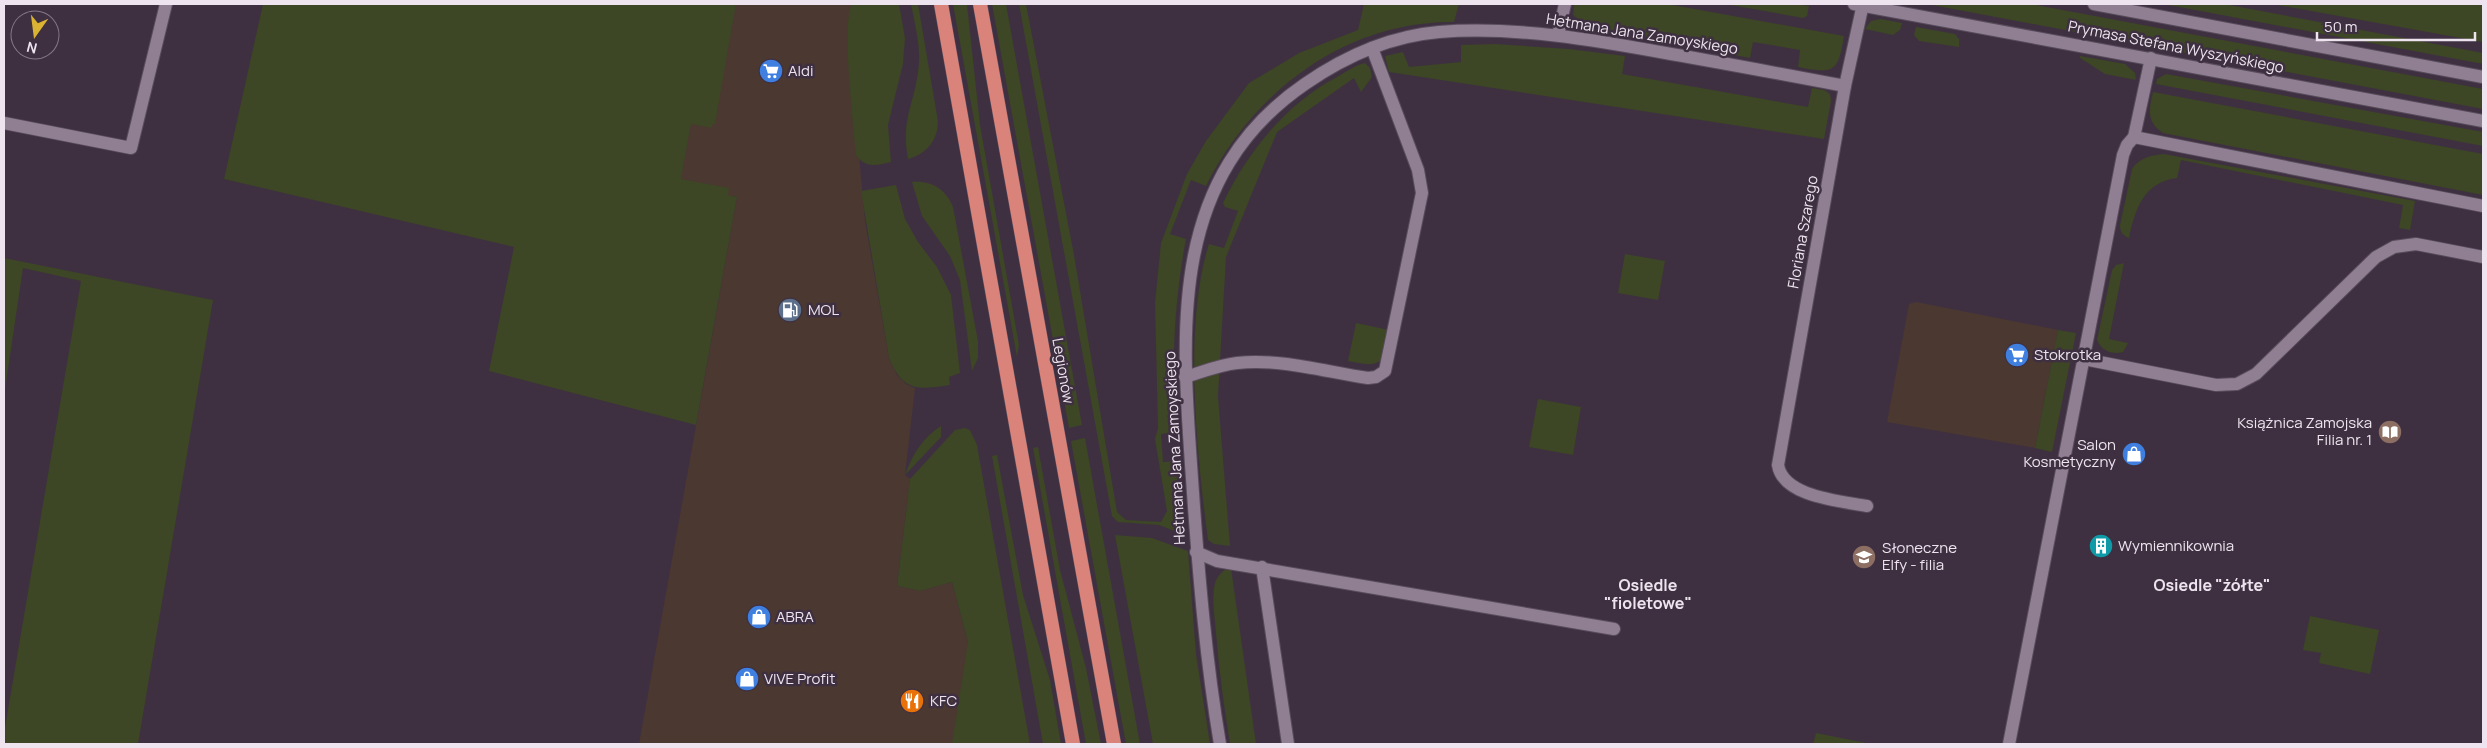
<svg xmlns="http://www.w3.org/2000/svg" width="2487" height="748" font-family="Manrope,sans-serif">
<rect width="100%" height="100%" fill="#3e3041"/>
<g fill="#4b3831">
<path d="M 724,4 L 851,4 L 851,68 L 865,221 L 889,358 L 897,375 L 906,384 L 915,388 L 905,475 L 910,479 L 897,586 L 920,591 L 952,582 L 968,642 L 990,744 L 639,744 L 737,197 L 675,185 L 686,111 Z"/>
<path d="M 1916,302 L 2058,330 L 2035,448 L 1887,422 L 1909,304 Z"/>
</g>
<g fill="#3d4625">
<path d="M 263,4 L 736,4 L 715,124 L 712,124 L 712,128 L 691,124 L 681,179 L 729,188 L 728,195 L 737,197 L 696,425 L 489,371 L 514,247 L 224,179 Z"/>
<path d="M 852,4 L 899,4 L 905,38 L 903,64 L 888,125 L 891,162 C 878,165 865,169 856,155 C 854,129 841,22 852,4 Z"/>
<path d="M 911,4 L 918,4 L 938,121 C 938,140 927,154 908,159 C 901,119 913,108 918,72 C 922,50 915,26 911,4 Z"/>
<path d="M 953,4 L 967,4 L 980,125 L 1019,345 L 1017,357 Z"/>
<path d="M 992,4 L 1006,4 L 1082,425 L 1069,428 Z"/>
<path d="M 1019,4 L 1026,4 L 1074,255 L 1117,512 L 1126,520 L 1161,522 L 1167,511 L 1155,439 L 1158,428 L 1155,303 L 1161,243 L 1187,174 L 1206,141 L 1249,83 L 1299,53 L 1358,30 L 1364,4 L 1459,4 L 1454,22 C 1345,21 1253,92 1206,186 L 1191,180 L 1170,234 L 1186,239 C 1174,302 1171,368 1176,432 L 1161,434 L 1163,462 L 1179,461 L 1186,532 L 1177,532 L 1159,525 L 1118,522 L 1112,516 Z"/>
<path d="M 1574,4 L 1667,4 L 1844,36 C 1838,73 1834,74 1798,67 L 1800,50 L 1753,42 L 1750,58 L 1588,28 L 1573,15 Z"/>
<path d="M 1725,4 L 1796,4 L 1809,6 L 1807,16 L 1803,18 Z"/>
<path d="M 1927,4 L 2031,4 L 2483,89 L 2483,109 Z"/>
<path d="M 2163,4 L 2224,4 L 2483,53 L 2483,64 Z"/>
<path d="M 2272,4 L 2483,4 L 2483,42 Z"/>
<path d="M 1881,19 L 1902,23 L 1900,30 L 1893,35 L 1865,29 L 1871,21 Z"/>
<path d="M 1916,27 L 1955,34 L 1959,39 L 1959,47 L 1919,41 L 1914,35 Z"/>
<path d="M 1496,44 L 1569,49 L 1625,56 L 1622,74 L 1808,107 L 1812,88 L 1824,90 L 1830,94 L 1831,101 L 1824,139 L 1389,72 L 1385,56 L 1403,52 L 1409,67 L 1461,62 L 1461,45 Z"/>
<path d="M 2080,56 L 2125,64 L 2135,73 L 2136,80 L 2105,74 L 2080,58 Z"/>
<path d="M 1365,63 L 1370,68 L 1372,77 L 1361,92 L 1354,78 L 1277,132 L 1226,257 L 1218,396 L 1230,546 L 1214,544 L 1208,540 C 1197,455 1183,325 1209,244 L 1224,248 L 1238,211 L 1225,207 L 1223,203 C 1248,151 1286,104 1337,77 C 1346,72 1355,65 1365,63 Z"/>
<path d="M 2166,74 L 2483,132 L 2483,146 L 2156,84 L 2157,79 Z"/>
<path d="M 2153,92 L 2483,154 L 2483,195 L 2163,133 C 2146,122 2149,109 2153,92 Z"/>
<path d="M 2164,154 L 2415,201 L 2410,230 L 2399,228 L 2403,205 L 2181,160 L 2177,178 C 2144,182 2135,209 2129,238 C 2123,236 2120,232 2120,225 L 2132,169 C 2139,158 2151,155 2164,154 Z"/>
<path d="M 912,182 C 931,180 946,189 953,207 L 978,341 L 978,358 L 972,371 L 960,280 L 950,256 L 922,216 Z"/>
<path d="M 896,185 L 905,219 L 918,242 L 937,267 L 951,295 L 960,373 L 949,377 L 950,385 C 918,390 903,392 889,358 L 861,191 Z"/>
<path d="M 1625,254 L 1665,261 L 1658,300 L 1618,293 Z"/>
<path d="M 4,258 L 213,300 L 138,744 L 4,744 L 4,733 L 81,281 L 23,268 L 4,396 Z"/>
<path d="M 2124,263 L 2109,339 L 2128,343 L 2123,352 C 2112,355 2102,351 2097,340 L 2112,270 L 2116,265 Z"/>
<path d="M 1356,323 L 1389,330 L 1383,359 C 1372,368 1361,363 1348,361 Z"/>
<path d="M 2058,330 L 2076,333 L 2052,452 L 2035,448 Z"/>
<path d="M 1538,399 L 1581,407 L 1573,455 L 1529,447 Z"/>
<path d="M 941,426 L 941,437 L 905,475 C 912,455 923,437 941,426 Z"/>
<path d="M 965,428 L 970,430 L 977,445 L 1030,744 L 952,744 L 968,642 L 952,582 L 920,591 L 897,586 L 910,479 L 955,430 Z"/>
<path d="M 1085,438 L 1140,744 L 1126,744 L 1071,441 Z"/>
<path d="M 1038,447 L 1060,570 L 1086,668 L 1101,744 L 1086,744 L 1033,448 Z"/>
<path d="M 997,455 L 1023,595 L 1050,680 L 1061,744 L 1043,744 L 992,456 Z"/>
<path d="M 1115,535 L 1152,538 L 1188,551 L 1196,654 L 1210,744 L 1153,744 Z"/>
<path d="M 1231,568 L 1256,744 L 1230,744 C 1224,707 1219,670 1216,633 C 1215,617 1211,599 1215,583 C 1218,575 1223,569 1231,568 Z"/>
<path d="M 2310,616 L 2379,630 L 2370,674 L 2319,663 L 2321,653 L 2303,650 Z"/>
<path d="M 1816,733 L 1866,743 L 1866,744 L 1813,744 Z"/>
</g>
<g fill="none" stroke-linecap="round" stroke-linejoin="round">
<g stroke="#594c5b" stroke-width="14">
<g id="minor">
<path d="M 1863,4 L 1845,86 L 1778,465 C 1783,497 1841,501 1867,506"/>
<path d="M 1558,35 L 1565,4"/>
<path d="M 4,123 L 131,148 L 166,4"/>
<path d="M 2134,137 L 2151,58"/>
<path d="M 2084,359 L 2216,385 L 2237,384 L 2256,374 L 2376,257 L 2394,247 L 2416,244 L 2483,257"/>
<path d="M 1185,377 C 1202,372 1219,365 1237,363 C 1280,358 1326,372 1368,378 L 1376,377 L 1385,371 L 1422,193 L 1418,170 L 1372,48"/>
<path d="M 1196,552 L 1217,561 L 1614,629"/>
<path d="M 1262,567 L 1288,744"/>
<path d="M 1220,744 C 1206,661 1199,578 1193,493 C 1183,343 1162,182 1305,84 C 1344,57 1391,36 1439,32 C 1516,26 1595,40 1671,54 C 1729,64 1787,75 1845,86"/>
<path d="M 2009,744 L 2123,155 L 2127,145 L 2134,137 L 2483,206"/>
</g>
</g>
<g stroke="#594c5b" stroke-width="14">
<g id="secondary">
<path d="M 1854,4 L 2483,121"/>
<path d="M 2094,4 L 2483,77"/>
</g>
</g>
<g stroke="#594c5b" stroke-width="15">
<g id="trunk">
<path d="M 941,4 L 1073,744"/>
<path d="M 980,4 L 1114,744"/>
</g>
</g>
<use href="#minor" stroke="#907f93" stroke-width="12"/>
<use href="#secondary" stroke="#907f93" stroke-width="12"/>
<use href="#trunk" stroke="#da837b" stroke-width="14"/>
</g>
<defs>
<g id="supermarket-disc" transform="scale(1.25)"><circle r="9.5" fill="#3f7fe0" stroke="#3e3041"/><path d="M-6-5.5h2.5l.6 2H6L4.5 2H-2.5L-4.4-4H-6ZM-1.5 3.2a1.3 1.3 0 1 0 .1 0ZM3 3.2a1.3 1.3 0 1 0 .1 0Z" fill="#fff"/></g>
<g id="fuel-disc" transform="scale(1.25)"><circle r="9.5" fill="#5c6f8a" stroke="#3e3041"/><path d="M-5.5-6h7V0h2V4h1.3V-2.5L3-4.5l.8-.8L6-3V5H2.5V1h-1V6h-7ZM-4.2-4.7v3.2H.2V-4.7Z" fill="#fff"/></g>
<g id="library-disc" transform="scale(1.25)"><circle r="9.5" fill="#8d6e63" stroke="#3e3041"/><path d="M-6-4Q-3-5.5-.7-3.5V5Q-3 3-6 4ZM6-4Q3-5.5 .7-3.5V5Q3 3 6 4Z" fill="#fff"/></g>
<g id="shop-disc" transform="scale(1.25)"><circle r="9.5" fill="#3f7fe0" stroke="#3e3041"/><path d="M-5-2.5h2.3a2.7 3.5 0 0 1 5.4 0H5L5.5 6h-11ZM-1.5-2.5h3a1.5 2.3 0 0 0-3 0Z" fill="#fff"/></g>
<g id="building-disc" transform="scale(1.25)"><circle r="9.5" fill="#0f9aa8" stroke="#3e3041"/><path d="M-4-6H4V6H1V3H-1V6H-4ZM-2.5-4.3h1.7v1.8h-1.7ZM.8-4.3h1.7v1.8H.8ZM-2.5-1h1.7V.8h-1.7ZM.8-1h1.7V.8H.8Z" fill="#fff"/></g>
<g id="school-disc" transform="scale(1.25)"><circle r="9.5" fill="#8d6e63" stroke="#3e3041"/><path d="M0-5L7-2L0 1L-7-2ZM-4 1L0 2.5L4 1V4Q0 6-4 4Z" fill="#fff"/></g>
<g id="restaurant-disc" transform="scale(1.25)"><circle r="9.5" fill="#e8710a" stroke="#3e3041"/><path d="M-5-6h1v4h1v-4h1v4h1v-4h1v5L-1.5 .5V6h-2V.5L-5-1ZM5-6V6H3V1.5H1.5Q1.5-4 5-6Z" fill="#fff"/></g>
</defs>
<g fill-rule="evenodd">
<use href="#supermarket-disc" x="771" y="71"/>
<use href="#fuel-disc" x="790" y="310"/>
<use href="#supermarket-disc" x="2017" y="355"/>
<use href="#library-disc" x="2390" y="432"/>
<use href="#shop-disc" x="2134" y="454"/>
<use href="#building-disc" x="2101" y="546"/>
<use href="#school-disc" x="1864" y="557"/>
<use href="#shop-disc" x="759" y="617"/>
<use href="#shop-disc" x="747" y="679"/>
<use href="#restaurant-disc" x="912" y="701"/>
</g>
<g text-anchor="middle" stroke-width="5" stroke-linejoin="round" paint-order="stroke">
<g font-size="15" fill="#eee4ef" stroke="#3e3041">
<text transform="translate(1642 34) rotate(9)" y="5">Hetmana Jana Zamoyskiego</text>
<text transform="translate(2176 47) rotate(11)" y="5">Prymasa Stefana Wyszyńskiego</text>
<text transform="translate(1803 232) rotate(-80)" y="5">Floriana Szarego</text>
<text transform="translate(1063 371) rotate(80)" y="5">Legionów</text>
<text transform="translate(1175 448) rotate(-93)" y="5">Hetmana Jana Zamoyskiego</text>
</g>
<g font-size="15" fill="#eee4ef" stroke="#3e3041" text-anchor="start">
<text x="788" y="76">Aldi</text>
<text x="808" y="315">MOL</text>
<text x="2034" y="360">Stokrotka</text>
<text x="2372" y="428" text-anchor="end">Książnica Zamojska<tspan x="2372" dy="17">Filia nr. 1</tspan></text>
<text x="2116" y="450" text-anchor="end">Salon<tspan x="2116" dy="17">Kosmetyczny</tspan></text>
<text x="2118" y="551">Wymiennikownia</text>
<text x="1882" y="553">Słoneczne<tspan x="1882" dy="17">Elfy - filia</tspan></text>
<text x="776" y="622">ABRA</text>
<text x="764" y="684">VIVE Profit</text>
<text x="930" y="706">KFC</text>
</g>
<g font-size="16" font-weight="bold" fill="#eee4ef" stroke="#3e3041">
<text x="1648" y="591">Osiedle<tspan x="1648" dy="18">"fioletowe"</tspan></text>
<text x="2212" y="591">Osiedle "żółte"</text>
</g>
</g>
<rect width="2487" height="748" fill="none" stroke="#eee4ef" stroke-width="10"/>
<g transform="translate(35 35) rotate(194)"><circle r="24" fill="#3e3041" stroke="#847887"/>
<path d="M0-4L9 19L0 12L-9 19Z" fill="#dbb333"/>
<text y="-8" font-size="14" font-weight="bold" text-anchor="middle" fill="#eee4ef">N</text>
</g>
<path d="M2317 32v8h158v-8" fill="none" stroke="#eee4ef" stroke-width="2.5"/>
<text x="2324" y="32" font-size="15" fill="#eee4ef" stroke="#3e3041" stroke-width="4" paint-order="stroke">50 m</text>
</svg>
